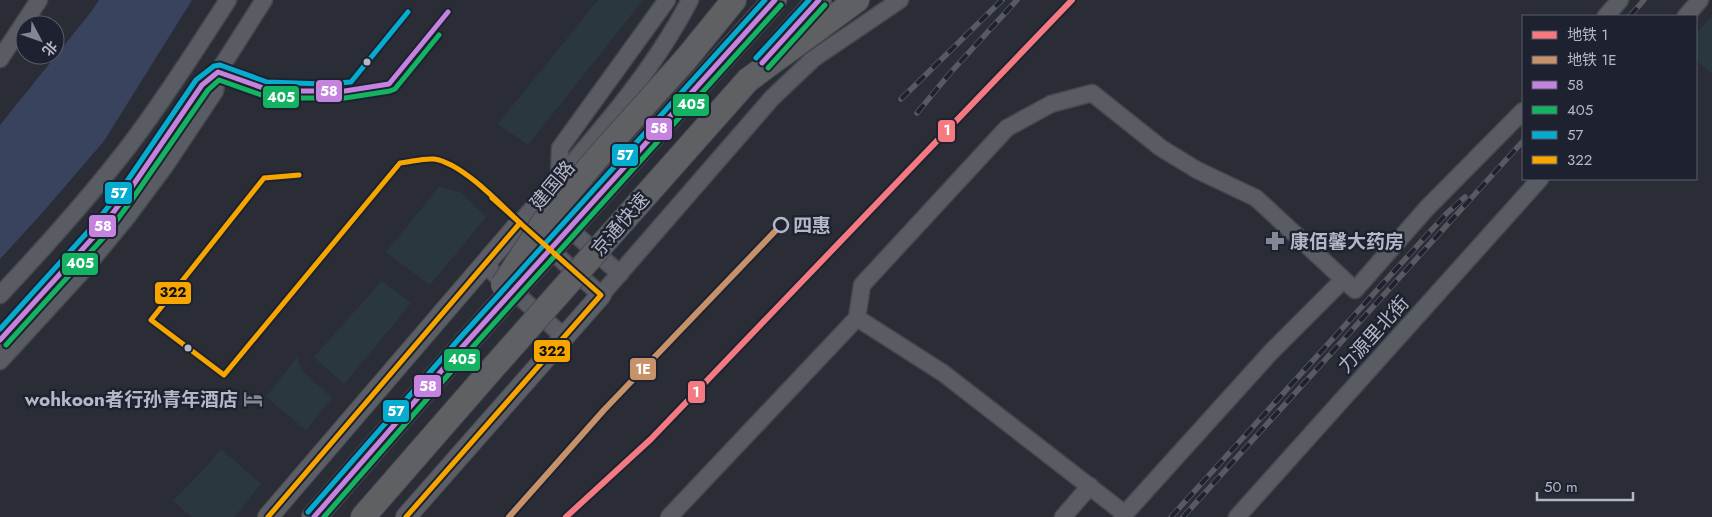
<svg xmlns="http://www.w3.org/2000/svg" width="1712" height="517" font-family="Jost,'Noto Sans SC',sans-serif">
<rect width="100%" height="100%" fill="#2a2d35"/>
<g fill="#2a383e">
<path d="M 598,0 L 643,0 L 528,145 L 498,124 Z"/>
<path d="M 1712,16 L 1712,74 L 1696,60 L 1696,34 Z"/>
<path d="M 439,187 L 460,192 L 486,217 L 430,285 L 386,252 Z"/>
<path d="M 382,281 L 411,303 L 344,384 L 314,357 Z"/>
<path d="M 297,357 L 301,370 L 332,398 L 306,430 L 266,397 Z"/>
<path d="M 221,449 L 261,484 L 234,517 L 192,517 L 173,501 L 204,469 Z"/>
</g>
<path fill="#3a435e" d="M 99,0 L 192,0 L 104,141 L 43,212 L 0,259 L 0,125 L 91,12 Z"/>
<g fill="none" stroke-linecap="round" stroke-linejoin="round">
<g stroke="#46484e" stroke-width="19">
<g id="minor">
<path d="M 690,0 C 647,83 581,152 520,223 L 601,295 L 772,98 L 813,59 L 900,0"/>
<path d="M 1606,16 L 1620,0"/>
<path d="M 1686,16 L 1700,0"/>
<path d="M 0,59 L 39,0"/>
<path d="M 559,177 L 560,148 L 667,0"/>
<path d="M 563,223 L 620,274"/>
<path d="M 485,265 L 564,337"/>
<path d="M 0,295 C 46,246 91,196 132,142 C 166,97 197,48 228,0"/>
<path d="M 857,318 L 943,373 L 1125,514"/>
<path d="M 0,340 C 43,294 87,248 125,197 C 152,161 177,122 202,85 L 218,72 L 264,0"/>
<path d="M 0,361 L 86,267 L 127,217 L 165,166 L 215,91 L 218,72"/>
<path d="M 669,517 L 857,318 L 862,285 L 1007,128 L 1051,104 L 1092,93 L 1161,148 L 1197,170 L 1256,198 L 1355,290 L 1427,208 L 1523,111"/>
<path d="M 1063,517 L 1090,486"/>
<path d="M 1122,517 L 1270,353 L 1343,280"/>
<path d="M 1237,517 L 1540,179"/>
</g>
</g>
<g stroke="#484a52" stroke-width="22">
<g id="major">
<path d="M 268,517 L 520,223"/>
<path d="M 406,517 L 601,295"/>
</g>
</g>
<g stroke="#474951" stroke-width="26">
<g id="highway">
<path d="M 779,45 L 819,0"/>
<path d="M 686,59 L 734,0"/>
<path d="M 748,80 L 857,0"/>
<path d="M 314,517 L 464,345"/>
<path d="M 363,517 L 491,370"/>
</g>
</g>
<use href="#minor" stroke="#5a5c64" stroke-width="16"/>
<use href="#major" stroke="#5c5e66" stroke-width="20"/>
<use href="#highway" stroke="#5e6064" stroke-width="24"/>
<g stroke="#595a61" stroke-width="5.5">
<g id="rail">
<path d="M 1630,16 L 1644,0"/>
<path d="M 901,99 L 1002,0"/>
<path d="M 917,113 L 951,72 L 1017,0"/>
<path d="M 1171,517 L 1447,213 L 1465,197"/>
<path d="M 1183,517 L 1523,141"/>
</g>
</g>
<use href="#rail" stroke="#1e2230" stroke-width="4" stroke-dasharray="11" stroke-linecap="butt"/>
<g stroke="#474951" stroke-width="26" stroke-linecap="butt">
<g id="highway-bridge">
<path d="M 503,285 L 545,220 L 598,157 L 686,59"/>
<path d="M 464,345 L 775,0"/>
<path d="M 491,370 L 748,80"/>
</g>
</g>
<use href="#highway-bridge" stroke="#5e6064" stroke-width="24"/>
<g stroke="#1e2230" stroke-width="9">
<g id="bus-1">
<path d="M 762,63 L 819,0"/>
<path d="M 0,340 L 99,231 L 125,197 L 202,85 L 218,72 L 266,89 L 288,91 L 345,91 L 389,84 L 448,12"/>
<path d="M 314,517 L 464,345 L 775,0"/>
</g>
</g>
<g stroke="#1e2230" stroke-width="9">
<g id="bus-2">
<path d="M 768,68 L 825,5"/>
<path d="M 6,345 L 105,236 L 131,201 L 208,90 L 219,80 L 264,96 L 287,98 L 345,98 L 390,91 L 395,89 L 439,35"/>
<path d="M 324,517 L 470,350 L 781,5"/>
</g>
</g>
<g stroke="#1e2230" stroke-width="9">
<g id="bus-3">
<path d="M 756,58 L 809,0"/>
<path d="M 0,329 L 93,226 L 119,193 L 196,80 L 214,66 L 220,65 L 267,82 L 324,84 L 351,82 L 408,12"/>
<path d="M 308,512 L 458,340 L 765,0"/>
</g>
</g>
<g stroke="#1e2230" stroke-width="9">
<g id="bus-4">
<path d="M 299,175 L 264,178 L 151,320 L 224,375 L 400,163 C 411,162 423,158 434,159 C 462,163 500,204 520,223"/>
<path d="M 268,517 L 520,223"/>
<path d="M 406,517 L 601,295 L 492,198"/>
</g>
</g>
<use href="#bus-1" stroke="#c483df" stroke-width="5"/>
<use href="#bus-2" stroke="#13b361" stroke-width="5"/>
<use href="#bus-3" stroke="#06acd0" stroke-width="5"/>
<use href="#bus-4" stroke="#f7a600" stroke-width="5"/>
<g stroke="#1e2230" stroke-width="10">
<path id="metro-1" d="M 566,517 L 651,439 L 1072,0"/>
</g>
<g stroke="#1e2230" stroke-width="10">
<path id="metro-2" d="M 509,517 L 604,410 L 781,225"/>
</g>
<use href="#metro-1" stroke="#f47981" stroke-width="6"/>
<use href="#metro-2" stroke="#c7916a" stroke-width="6"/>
</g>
<defs>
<g id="pharmacy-bare" transform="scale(1.5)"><path d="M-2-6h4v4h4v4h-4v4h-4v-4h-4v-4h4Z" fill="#848793" stroke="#1e2230" stroke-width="2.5" paint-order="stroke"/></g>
<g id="hotel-bare" transform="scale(1.5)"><path d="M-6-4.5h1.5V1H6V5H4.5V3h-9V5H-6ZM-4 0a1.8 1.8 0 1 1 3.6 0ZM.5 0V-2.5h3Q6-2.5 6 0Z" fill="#848793" stroke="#1e2230" stroke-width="2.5" paint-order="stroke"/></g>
</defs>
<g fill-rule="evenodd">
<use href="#pharmacy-bare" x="1275" y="241"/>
<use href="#hotel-bare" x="253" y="399"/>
</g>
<g fill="#b4b8c6" stroke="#1e2230" stroke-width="2">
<circle cx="367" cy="62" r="4.5"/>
<circle cx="188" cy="348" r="4.5"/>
</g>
<circle fill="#1e2230" stroke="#b4b8c6" stroke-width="2.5" cx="781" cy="225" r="7"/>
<g text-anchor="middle" stroke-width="5" stroke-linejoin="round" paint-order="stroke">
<g font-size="19" fill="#b4b8c6" stroke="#1e2230">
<text transform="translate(552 185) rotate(-50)" y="7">建国路</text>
<text transform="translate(620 224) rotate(-49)" y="7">京通快速</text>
<text transform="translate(1373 334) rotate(-48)" y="7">力源里北街</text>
</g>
<g font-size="19" font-weight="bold" fill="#b4b8c6" stroke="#1e2230" text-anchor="start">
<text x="793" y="232">四惠</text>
</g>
<g font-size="19" font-weight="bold" fill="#b4b8c6" stroke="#1e2230" text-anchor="start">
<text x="1290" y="248">康佰馨大药房</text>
<text x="238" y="406" text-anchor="end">wohkoon者行孙青年酒店</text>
</g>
</g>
<g stroke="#1e2230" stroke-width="2">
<rect x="315" y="79" width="28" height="24" rx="5" fill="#c483df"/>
<rect x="262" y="85" width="38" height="24" rx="5" fill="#13b361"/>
<rect x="672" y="93" width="38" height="24" rx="5" fill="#13b361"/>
<rect x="645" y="117" width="28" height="24" rx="5" fill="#c483df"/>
<rect x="937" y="119" width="19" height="24" rx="5" fill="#f47981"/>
<rect x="611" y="143" width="28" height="24" rx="5" fill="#06acd0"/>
<rect x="104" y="181" width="29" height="24" rx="5" fill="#06acd0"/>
<rect x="88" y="214" width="29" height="24" rx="5" fill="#c483df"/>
<rect x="61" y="252" width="38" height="24" rx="5" fill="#13b361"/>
<rect x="154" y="281" width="38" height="24" rx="5" fill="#f7a600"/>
<rect x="533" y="339" width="38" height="24" rx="5" fill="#f7a600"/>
<rect x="443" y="348" width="38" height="24" rx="5" fill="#13b361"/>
<rect x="629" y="357" width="28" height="24" rx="5" fill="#c7916a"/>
<rect x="413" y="374" width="29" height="24" rx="5" fill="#c483df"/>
<rect x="687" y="380" width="19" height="24" rx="5" fill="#f47981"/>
<rect x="382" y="399" width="28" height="24" rx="5" fill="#06acd0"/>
</g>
<g font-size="14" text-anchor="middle" font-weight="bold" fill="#fff">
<text x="329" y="96">58</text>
<text x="281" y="102">405</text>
<text x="691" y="109">405</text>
<text x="659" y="133">58</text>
<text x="947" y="135">1</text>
<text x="625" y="160">57</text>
<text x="119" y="198">57</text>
<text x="103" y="231">58</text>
<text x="80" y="268">405</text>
<text x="462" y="364">405</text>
<text x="643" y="374">1E</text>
<text x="428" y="391">58</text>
<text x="696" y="397">1</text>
<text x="396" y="416">57</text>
</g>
<g font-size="14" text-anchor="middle" font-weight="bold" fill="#111">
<text x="173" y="297">322</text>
<text x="552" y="356">322</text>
</g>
<rect x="1522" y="15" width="175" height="165" fill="#1e2230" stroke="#5a5e6c"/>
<rect x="1532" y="31" width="25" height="8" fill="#f47981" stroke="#5a5e6c"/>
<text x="1567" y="40" font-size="15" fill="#b4b8c6">地铁 1</text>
<rect x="1532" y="56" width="25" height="8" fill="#c7916a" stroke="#5a5e6c"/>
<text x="1567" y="65" font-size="15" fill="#b4b8c6">地铁 1E</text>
<rect x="1532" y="81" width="25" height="8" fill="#c483df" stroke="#5a5e6c"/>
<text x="1567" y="90" font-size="15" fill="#b4b8c6">58</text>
<rect x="1532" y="106" width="25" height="8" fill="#13b361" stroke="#5a5e6c"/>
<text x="1567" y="115" font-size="15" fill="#b4b8c6">405</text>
<rect x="1532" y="131" width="25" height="8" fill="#06acd0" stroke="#5a5e6c"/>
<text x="1567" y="140" font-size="15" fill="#b4b8c6">57</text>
<rect x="1532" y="156" width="25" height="8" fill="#f7a600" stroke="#5a5e6c"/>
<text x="1567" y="165" font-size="15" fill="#b4b8c6">322</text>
<g transform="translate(40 40) rotate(131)"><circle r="24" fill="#1e2230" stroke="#5a5e6c"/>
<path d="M0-4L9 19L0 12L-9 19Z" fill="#848793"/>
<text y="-8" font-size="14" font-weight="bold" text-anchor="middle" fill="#b4b8c6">北</text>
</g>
<path d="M1537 492v8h96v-8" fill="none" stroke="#b4b8c6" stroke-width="2.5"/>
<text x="1544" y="492" font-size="15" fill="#b4b8c6" stroke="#1e2230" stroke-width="4" paint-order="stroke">50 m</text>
</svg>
